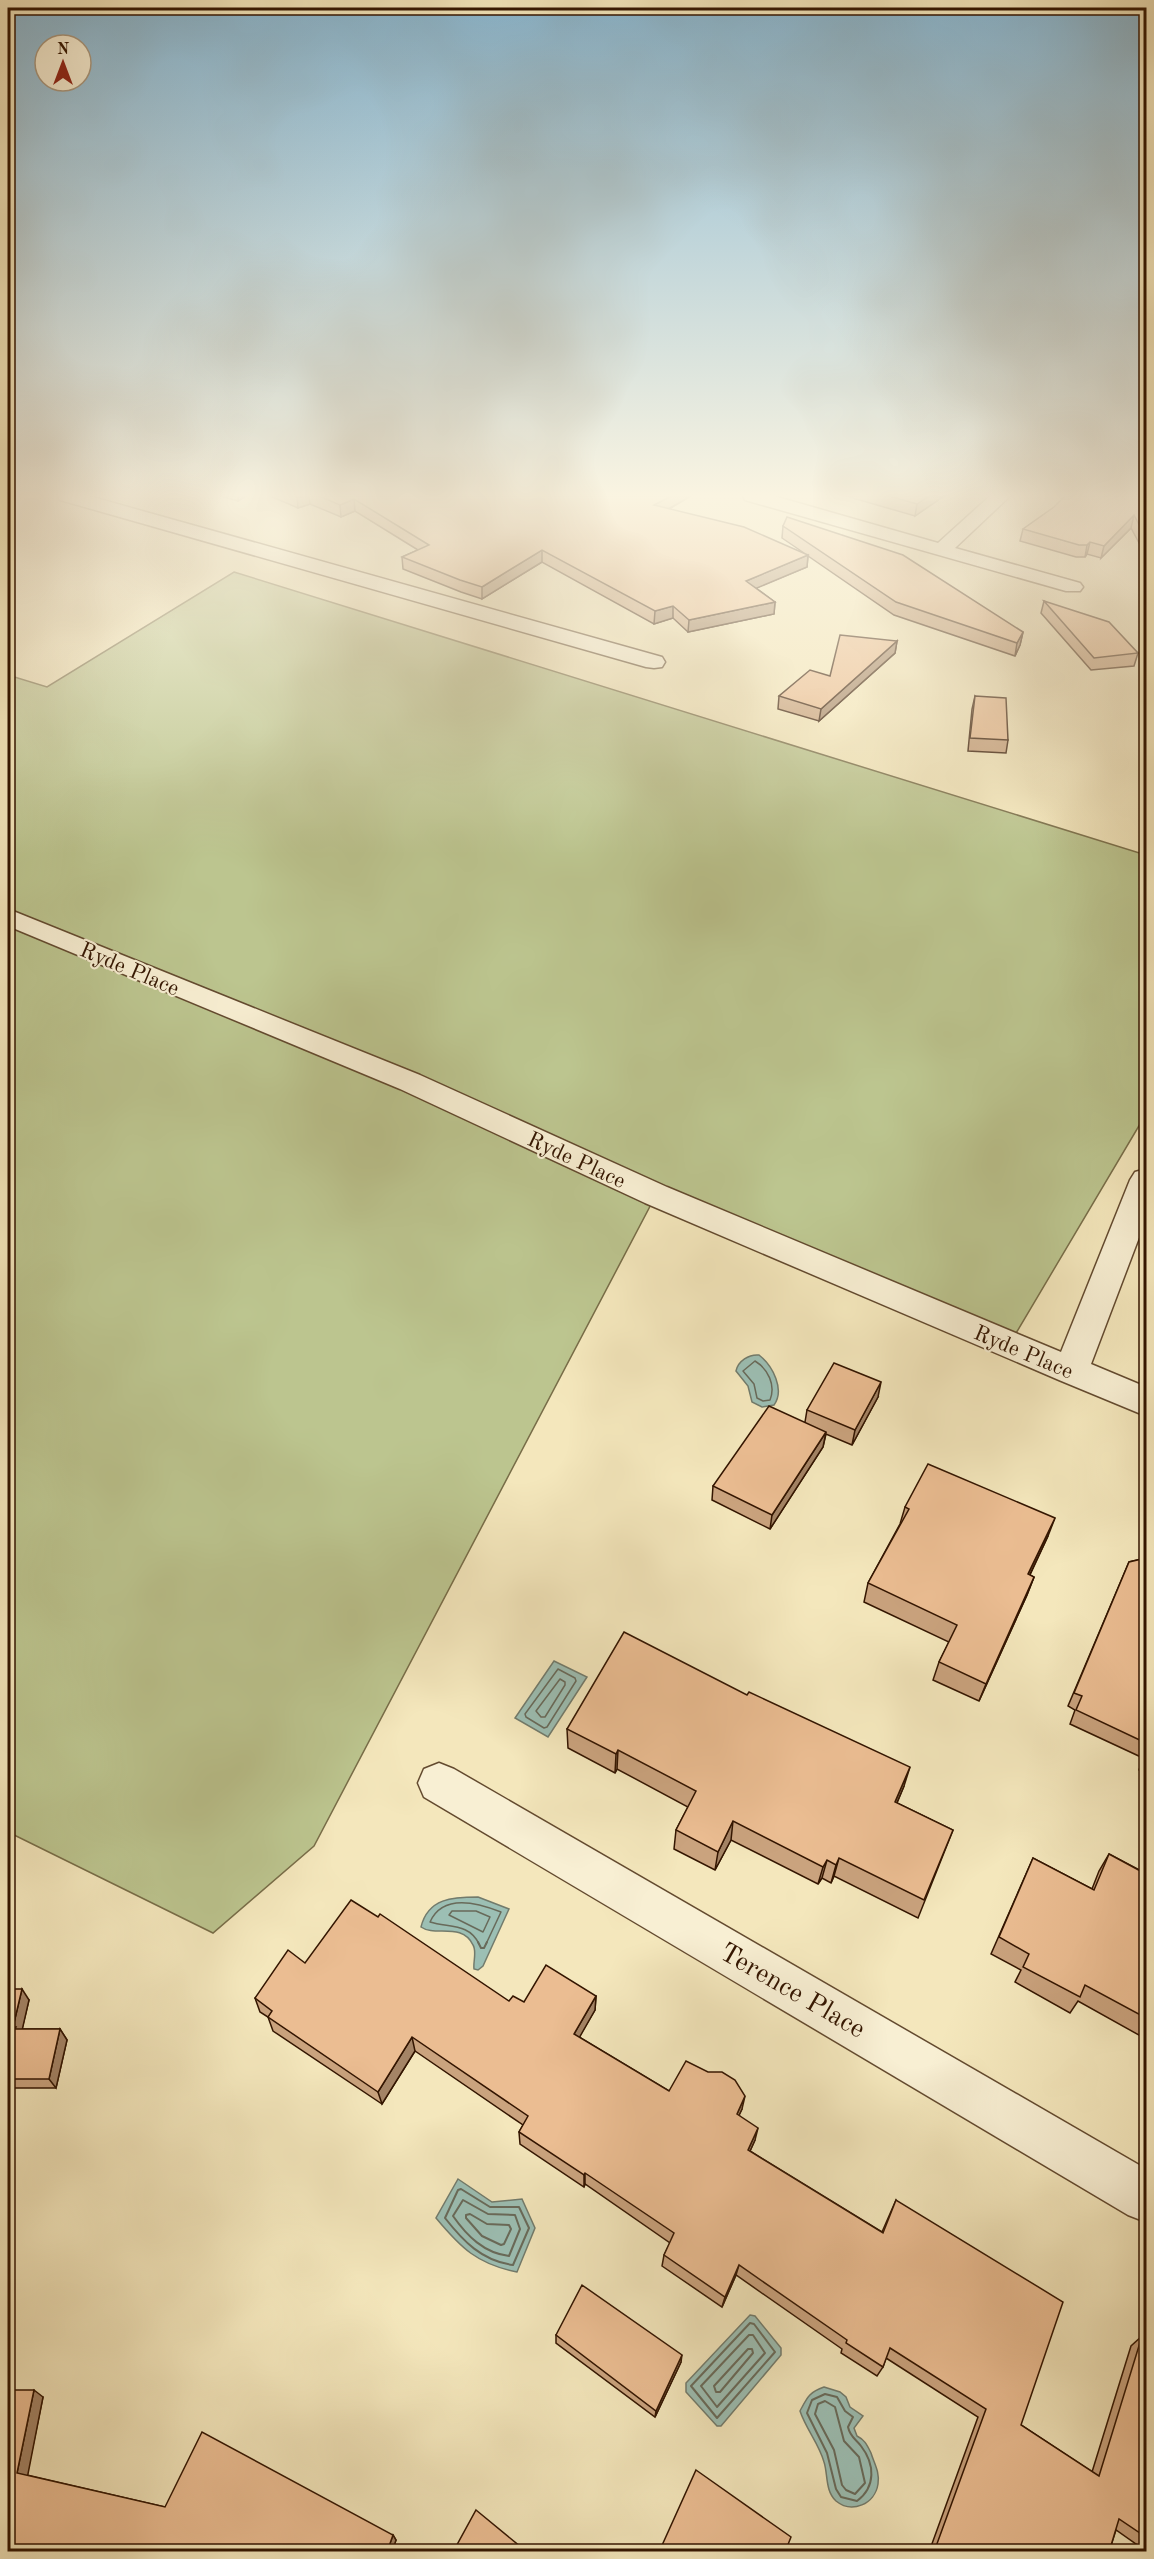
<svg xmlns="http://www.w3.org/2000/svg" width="1154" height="2559" font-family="'Old Standard TT',serif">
<rect width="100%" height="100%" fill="#f4e7bc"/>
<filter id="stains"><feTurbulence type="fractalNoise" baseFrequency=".00333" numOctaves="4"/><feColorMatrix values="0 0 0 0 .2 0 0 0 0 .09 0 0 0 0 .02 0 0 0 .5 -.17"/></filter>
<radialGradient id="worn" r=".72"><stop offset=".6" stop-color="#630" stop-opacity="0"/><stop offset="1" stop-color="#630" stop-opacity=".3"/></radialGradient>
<path fill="#bcc58f" stroke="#786d48" stroke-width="1.5" d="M 234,572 L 1146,855 L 1146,1114 L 1009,1345 L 656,1195 L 314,1846 L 213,1933 L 8,1832 L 8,675 L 47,687 Z"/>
<g fill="#9cbfb4" stroke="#727b6c" stroke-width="1.5">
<path d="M 759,1355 C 773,1366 785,1390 774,1405 L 762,1407 L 752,1402 L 748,1386 L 736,1371 C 738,1361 749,1354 759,1355 Z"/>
<path d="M 554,1661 L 587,1677 L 548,1737 L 515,1718 Z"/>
<path d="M 478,1897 L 509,1909 L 483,1966 L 478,1970 L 474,1969 C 473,1962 477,1951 473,1945 C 462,1922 435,1937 421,1927 C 428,1898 453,1897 478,1897 Z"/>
<path d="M 458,2179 L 492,2202 L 522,2199 L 535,2228 L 517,2272 C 477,2264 461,2248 436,2218 Z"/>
<path d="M 750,2315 L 755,2316 L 781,2348 L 781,2355 L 721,2426 L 717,2426 L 686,2392 L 686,2383 Z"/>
<path d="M 824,2387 L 840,2392 L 846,2397 L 850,2407 L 863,2416 L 854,2428 L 857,2436 C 865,2440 867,2445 871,2453 C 874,2463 880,2472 878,2484 C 875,2504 852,2514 836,2501 C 825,2491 828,2474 824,2462 C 819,2444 806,2429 800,2411 C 807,2398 809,2392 824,2387 Z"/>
</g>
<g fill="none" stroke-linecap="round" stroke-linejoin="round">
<g stroke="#686a5a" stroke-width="1.5">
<path d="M 755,1361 C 768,1369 776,1385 770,1400 L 763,1401 L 757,1398 L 754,1384 L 743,1371 Z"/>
<path d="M 558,1669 L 575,1678 L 576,1681 L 547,1727 L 544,1728 L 526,1717 L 525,1714 Z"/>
<path d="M 560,1679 L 565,1682 L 565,1685 L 545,1717 L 541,1717 L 536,1711 Z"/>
<path d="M 452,1911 L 476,1911 L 490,1917 L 483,1932 L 449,1915 Z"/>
<path d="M 479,1944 C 469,1923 449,1928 430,1922 C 443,1893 478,1903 501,1912 L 486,1944"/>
</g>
<g stroke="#686a5a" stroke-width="2">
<path d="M 478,1942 L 481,1948 L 484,1948 L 487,1942"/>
<path d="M 461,2189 L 490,2207 L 519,2207 L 529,2228 L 513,2265 C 482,2261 463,2241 445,2218 L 458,2190 Z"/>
<path d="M 463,2200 L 488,2214 L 515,2215 L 520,2229 L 509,2256 C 484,2253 467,2236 453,2216 Z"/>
<path d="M 470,2214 L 487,2224 L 509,2225 L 511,2229 L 504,2244 L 501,2245 L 482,2236 L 466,2218 L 466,2215 Z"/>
<path d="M 750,2323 L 754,2324 L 775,2352 L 717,2418 L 691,2386 Z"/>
<path d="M 749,2335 L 753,2335 L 765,2353 L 717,2407 L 701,2386 Z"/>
<path d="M 748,2349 L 752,2349 L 753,2353 L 720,2392 L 716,2392 L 714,2386 Z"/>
<path d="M 825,2394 L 837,2397 L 845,2411 L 853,2417 L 848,2427 C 850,2437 856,2439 861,2446 C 875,2464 876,2487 857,2501 L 841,2497 L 836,2489 L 827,2453 L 807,2413 L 812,2400 Z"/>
<path d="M 825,2401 L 835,2407 L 844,2441 L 859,2457 L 865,2483 L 855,2494 L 846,2490 L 842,2485 L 834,2450 L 815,2414 L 818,2404 Z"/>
</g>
<g stroke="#634a2f" stroke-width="3">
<g id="street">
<path d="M 58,496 L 89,496 L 662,657 L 665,662 L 662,667 L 654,668 L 646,667 L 60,500 Z"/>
<path d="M 743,496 L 774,496 L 938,543 L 990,496 L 1010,496 L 955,548 L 1080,583 L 1083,587 L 1080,591 L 1066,591 L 745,500 Z"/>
<path d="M 8,909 L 420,1075 L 667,1187 L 1061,1352 L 1130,1180 L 1135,1172 L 1146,1169 L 1146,1219 L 1091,1364 L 1146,1387 L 1146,1416 L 1059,1380 L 645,1203 L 400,1089 L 8,926 Z"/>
<path d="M 439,1763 L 454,1769 L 1146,2169 L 1146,2222 L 1128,2215 L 424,1797 L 418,1783 L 424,1769 Z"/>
</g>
</g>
<use href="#street" fill="#f8efd3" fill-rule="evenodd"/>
</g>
<g fill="#caa37e" stroke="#331500" stroke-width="1.5">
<path d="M 220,496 L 246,496 L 238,501 Z"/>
<path d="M 270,496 L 691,496 L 669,509 L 804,553 L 782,538 L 783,526 L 1023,632 L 1020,645 L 1015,656 L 894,615 L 808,556 L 807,567 L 756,588 L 775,602 L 774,614 L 688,632 L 673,618 L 654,624 L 542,562 L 482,599 L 461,592 L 403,569 L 402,557 L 418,550 L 355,511 L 341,517 L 310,504 L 298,508 Z"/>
<path d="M 846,496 L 944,496 L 915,516 Z"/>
<path d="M 1146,496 L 1146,556 L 1131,528 L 1101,558 L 1087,554 L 1085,557 L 1076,557 L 1020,541 L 1023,529 Z"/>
<path d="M 1044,601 L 1138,653 L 1134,666 L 1091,670 L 1041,613 Z"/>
<path d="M 897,641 L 895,653 L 819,721 L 778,709 L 779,696 L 830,676 Z"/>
<path d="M 975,696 L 1008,740 L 1006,753 L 968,751 L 972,709 Z"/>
<path d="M 878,1397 L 852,1445 L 826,1434 L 823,1447 L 770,1529 L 712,1500 L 713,1486 L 805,1422 L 807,1410 Z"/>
<path d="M 905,1507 L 1048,1536 L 1030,1575 L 1034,1577 L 1027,1595 L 979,1701 L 933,1680 L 939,1662 L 949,1642 L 864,1602 L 868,1583 L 900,1524 Z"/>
<path d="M 1146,1558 L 1146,1774 L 1139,1770 L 1143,1758 L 1070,1724 L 1075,1710 L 1068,1706 L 1129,1562 Z"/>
<path d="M 567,1729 L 904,1786 L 897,1803 L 953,1830 L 918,1918 L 834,1876 L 831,1883 L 822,1878 L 818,1884 L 731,1840 L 715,1870 L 674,1849 L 676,1830 L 688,1807 L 617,1769 L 615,1773 L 568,1748 Z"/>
<path d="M 1109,1854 L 1145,1873 L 1146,1869 L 1146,2039 L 1078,2001 L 1070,2013 L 1015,1982 L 1021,1970 L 991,1954 L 1033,1858 L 1092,1889 L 1099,1871 Z"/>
<path d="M 305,1963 L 509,2001 L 524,2002 L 596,1996 L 595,2010 L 579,2037 L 669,2091 L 742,2109 L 739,2115 L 755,2140 L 750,2151 L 882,2232 L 896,2200 L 1021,2425 L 1092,2472 L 1131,2346 L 1142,2336 L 1146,2339 L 1146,2551 L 1116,2530 L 1109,2552 L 929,2552 L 978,2417 L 886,2358 L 883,2367 L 877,2376 L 841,2353 L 842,2349 L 736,2275 L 722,2307 L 662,2266 L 664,2255 L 670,2243 L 585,2184 L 584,2187 L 520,2144 L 519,2132 L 523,2125 L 415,2051 L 382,2104 L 273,2031 L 268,2017 L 260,2012 L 255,1998 Z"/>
<path d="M 8,1989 L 29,2000 L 22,2029 L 60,2029 L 67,2040 L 56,2088 L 11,2088 L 8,2105 Z"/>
<path d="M 556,2335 L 681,2362 L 655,2417 L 556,2343 Z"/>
<path d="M 8,2390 L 43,2397 L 27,2475 L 165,2507 L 393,2535 L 396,2540 L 392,2552 L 8,2552 L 11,2486 L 8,2486 Z"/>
</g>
<g fill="#a48466" stroke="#331500" stroke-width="1.5">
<path d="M 238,496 L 246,496 L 238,501 Z"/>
<path d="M 309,496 L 310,504 L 298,508 L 297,497 Z"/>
<path d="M 671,496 L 691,496 L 654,517 L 654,505 Z"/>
<path d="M 929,496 L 944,496 L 915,516 L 917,504 Z"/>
<path d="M 354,499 L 355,511 L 341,517 L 340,505 Z"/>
<path d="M 1134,515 L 1131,528 L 1101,558 L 1104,546 Z"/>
<path d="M 1090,542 L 1087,554 L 1085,557 L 1087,545 Z"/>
<path d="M 542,550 L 542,562 L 482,599 L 482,587 Z"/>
<path d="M 808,555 L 807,567 L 745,593 L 746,581 Z"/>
<path d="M 775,602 L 774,614 L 688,632 L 689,620 Z"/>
<path d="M 673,606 L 673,618 L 654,624 L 655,611 Z"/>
<path d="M 1023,632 L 1020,645 L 1015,656 L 1017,643 Z"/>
<path d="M 897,641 L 895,653 L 819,721 L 821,709 Z"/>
<path d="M 881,1382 L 878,1397 L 852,1445 L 855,1430 Z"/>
<path d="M 826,1432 L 823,1447 L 770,1529 L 772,1515 Z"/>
<path d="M 1055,1518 L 1048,1536 L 1021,1593 L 1028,1574 Z"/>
<path d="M 1034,1577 L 1027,1595 L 979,1701 L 986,1684 Z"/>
<path d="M 618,1750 L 617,1769 L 615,1773 L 616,1754 Z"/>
<path d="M 910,1767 L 904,1786 L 889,1821 L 895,1802 Z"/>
<path d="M 733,1821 L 731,1840 L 715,1870 L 718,1852 Z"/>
<path d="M 839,1858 L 834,1876 L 831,1883 L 836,1865 Z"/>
<path d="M 827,1860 L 822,1878 L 818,1884 L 823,1867 Z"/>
<path d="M 22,1989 L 29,2000 L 21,2035 L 13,2027 Z"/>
<path d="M 596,1996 L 595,2010 L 574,2047 L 574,2034 Z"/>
<path d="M 60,2029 L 67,2040 L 56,2088 L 49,2079 Z"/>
<path d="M 412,2037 L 415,2051 L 382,2104 L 378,2092 Z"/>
<path d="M 8,2084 L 11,2088 L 8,2105 Z"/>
<path d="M 745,2096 L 742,2109 L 734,2126 L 737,2114 Z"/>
<path d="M 758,2128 L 755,2140 L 745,2162 L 748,2150 Z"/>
<path d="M 585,2173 L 585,2184 L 584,2187 L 584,2175 Z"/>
<path d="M 739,2265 L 736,2275 L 722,2307 L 725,2297 Z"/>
<path d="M 682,2355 L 681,2362 L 655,2417 L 656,2411 Z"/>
<path d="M 34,2390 L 43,2397 L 27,2479 L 17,2473 Z"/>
<path d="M 393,2535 L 396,2540 L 392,2552 L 387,2552 Z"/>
</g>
<g fill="#ebbd92" stroke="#331500" stroke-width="1.5">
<path d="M 319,496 L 671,496 L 654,505 L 744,527 L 808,555 L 746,581 L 775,602 L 689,620 L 673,606 L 655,611 L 542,550 L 482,587 L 460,580 L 402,557 L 429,545 L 354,499 L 340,505 Z"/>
<path d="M 889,496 L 929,496 L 917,504 Z"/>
<path d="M 1065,496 L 1146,496 L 1146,538 L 1134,515 L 1104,546 L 1090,542 L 1087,545 L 1079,545 L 1023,529 L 1054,507 Z"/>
<path d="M 787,517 L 903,555 L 1023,632 L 1017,643 L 896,602 L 783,526 Z"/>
<path d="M 1044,601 L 1109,622 L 1138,653 L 1094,658 Z"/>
<path d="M 840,635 L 897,641 L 821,709 L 779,696 L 810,670 L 830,676 Z"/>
<path d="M 975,696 L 1006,698 L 1008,740 L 970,738 Z"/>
<path d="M 834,1363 L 881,1382 L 855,1430 L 807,1410 Z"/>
<path d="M 769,1406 L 826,1432 L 772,1515 L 713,1486 Z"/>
<path d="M 928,1464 L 1055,1518 L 1028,1574 L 1034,1577 L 986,1684 L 939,1662 L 957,1625 L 868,1583 L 909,1509 L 905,1507 Z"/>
<path d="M 1146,1558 L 1146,1743 L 1076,1710 L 1082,1696 L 1074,1693 L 1129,1562 Z"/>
<path d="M 624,1632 L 747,1695 L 749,1692 L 910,1767 L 895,1802 L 953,1830 L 924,1900 L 839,1858 L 836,1865 L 827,1860 L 823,1867 L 733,1821 L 718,1852 L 676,1830 L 696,1791 L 618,1750 L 616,1754 L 567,1729 Z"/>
<path d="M 1109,1854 L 1146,1874 L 1146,2018 L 1085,1985 L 1080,1997 L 1023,1967 L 1029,1954 L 999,1937 L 1033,1858 L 1094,1890 Z"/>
<path d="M 351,1900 L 378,1917 L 380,1914 L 509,2001 L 513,1996 L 524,2002 L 546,1965 L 596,1996 L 574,2034 L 669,2091 L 686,2061 L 708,2072 L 722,2072 L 735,2080 L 745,2096 L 737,2114 L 758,2128 L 748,2150 L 883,2233 L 896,2200 L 1063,2302 L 1021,2425 L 1099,2476 L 1142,2336 L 1146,2339 L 1146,2537 L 1119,2519 L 1109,2552 L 934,2552 L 986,2409 L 890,2348 L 883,2367 L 846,2343 L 847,2340 L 739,2265 L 725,2297 L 664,2255 L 674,2233 L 585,2173 L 584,2175 L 519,2132 L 528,2116 L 412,2037 L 378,2092 L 268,2017 L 272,2011 L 255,1998 L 288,1950 L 305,1963 Z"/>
<path d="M 8,1989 L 22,1989 L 13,2027 L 16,2027 L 15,2029 L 60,2029 L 49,2079 L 8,2079 Z"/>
<path d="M 582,2285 L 682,2355 L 656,2411 L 556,2335 Z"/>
<path d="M 8,2390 L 34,2390 L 17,2473 L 165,2507 L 202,2432 L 393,2535 L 387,2552 L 8,2552 L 8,2498 L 13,2481 L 8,2481 Z"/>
<path d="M 696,2470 L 791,2537 L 785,2552 L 659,2552 Z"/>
<path d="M 476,2510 L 527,2552 L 453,2552 Z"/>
</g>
<linearGradient id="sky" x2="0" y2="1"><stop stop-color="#89b8d3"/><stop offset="0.58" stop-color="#faf4e1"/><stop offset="1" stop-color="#faf4e1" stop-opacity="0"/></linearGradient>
<rect width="1154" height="855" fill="url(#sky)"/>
<g text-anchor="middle" stroke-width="4.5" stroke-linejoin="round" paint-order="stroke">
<g font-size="22" fill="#331500" stroke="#f8efd3">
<text transform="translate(130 968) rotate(23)" y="8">Ryde Place</text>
<text transform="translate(577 1159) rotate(25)" y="8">Ryde Place</text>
<text transform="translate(1024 1351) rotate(23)" y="8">Ryde Place</text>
</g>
<g font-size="27" fill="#331500" stroke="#f8efd3">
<text transform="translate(793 1990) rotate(30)" y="9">Terence Place</text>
</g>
</g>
<rect width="1154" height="2559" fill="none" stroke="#f4e7bc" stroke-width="30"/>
<rect x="9" y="9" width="1136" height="2541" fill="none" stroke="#331500" stroke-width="3"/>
<rect x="15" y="15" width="1124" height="2529" fill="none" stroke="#331500" stroke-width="1.5"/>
<g transform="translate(63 63)"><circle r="28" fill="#f8efd3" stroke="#a9987f" stroke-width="1.5"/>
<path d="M0-4.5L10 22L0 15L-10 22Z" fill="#8f2418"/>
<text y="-9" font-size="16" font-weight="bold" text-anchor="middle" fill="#331500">N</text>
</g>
<rect width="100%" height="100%" filter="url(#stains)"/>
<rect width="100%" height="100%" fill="url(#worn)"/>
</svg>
